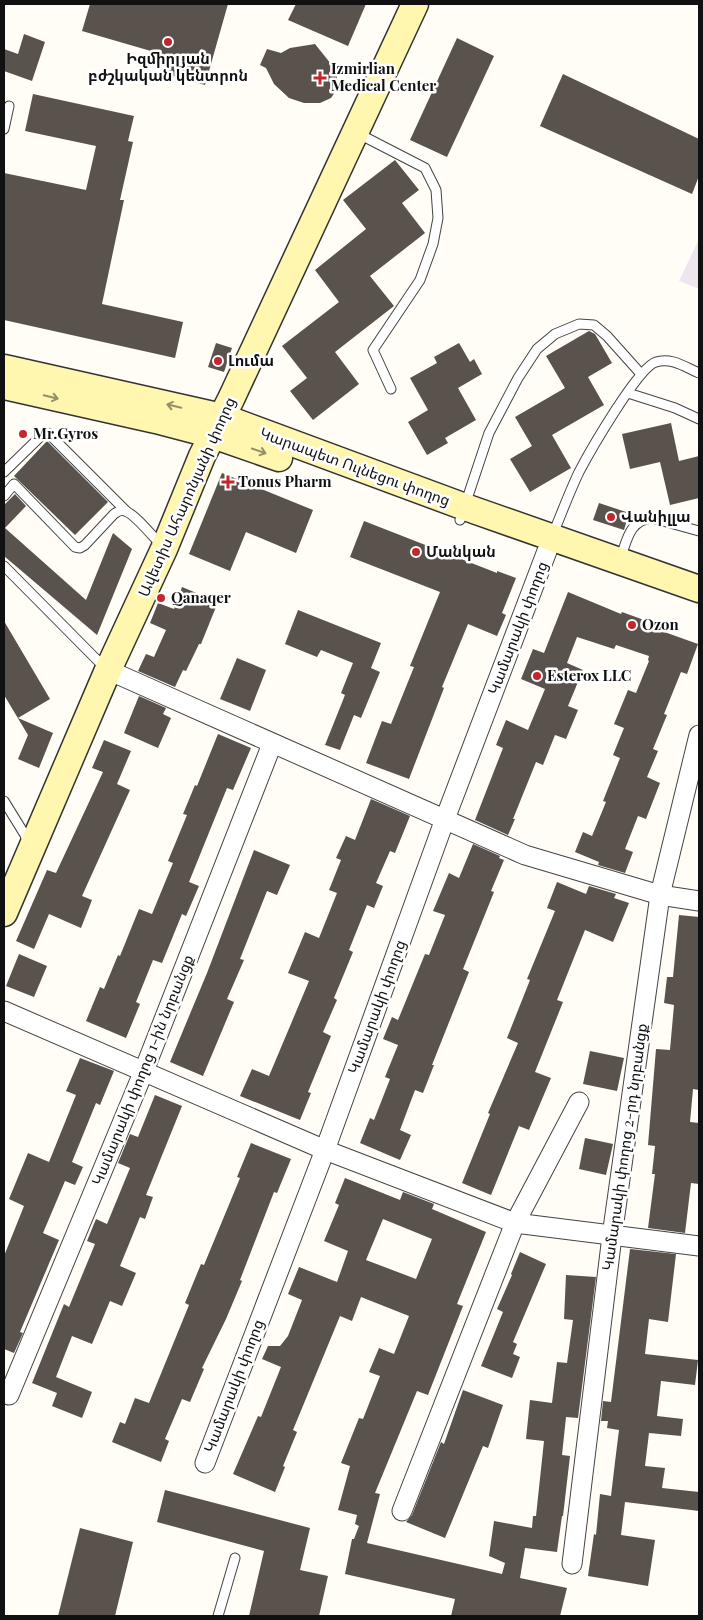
<svg xmlns="http://www.w3.org/2000/svg" width="703" height="1620" font-family="'Playfair Display','Noto Sans Armenian',serif">
<rect width="100%" height="100%" fill="#fffdf5"/>
<path fill="#eee6ef" d="M 699,239 L 699,289 L 679,281 Z"/>
<g fill="#5a524d" fill-rule="evenodd">
<path d="M 90,4 L 228,4 L 205,85 L 163,73 L 168,56 L 82,31 Z"/>
<path d="M 296,4 L 366,4 L 348,46 L 288,20 Z"/>
<path d="M 24,34 L 45,42 L 32,81 L 4,71 L 4,49 L 18,54 Z"/>
<path d="M 457,38 L 494,56 L 447,157 L 410,140 Z"/>
<path d="M 315,44 L 335,69 L 337,77 L 335,92 L 331,98 L 320,103 L 304,103 L 289,98 L 274,84 L 266,68 L 260,65 L 267,49 L 281,53 L 290,48 Z"/>
<path d="M 563,74 L 699,139 L 699,176 L 692,194 L 540,126 Z"/>
<path d="M 33,94 L 134,116 L 128,141 L 133,142 L 120,200 L 124,200 L 102,304 L 183,322 L 175,358 L 4,320 L 4,173 L 86,190 L 96,146 L 25,131 Z"/>
<path d="M 395,160 L 419,190 L 402,203 L 425,233 L 370,276 L 394,306 L 335,352 L 359,384 L 313,420 L 290,391 L 307,378 L 282,346 L 339,302 L 315,270 L 366,229 L 343,200 Z"/>
<path d="M 589,331 L 595,334 L 612,363 L 588,377 L 604,405 L 552,435 L 571,468 L 530,492 L 510,459 L 532,446 L 515,417 L 565,388 L 546,356 Z"/>
<path d="M 216,343 L 232,348 L 224,372 L 208,367 Z"/>
<path d="M 459,343 L 470,362 L 474,359 L 482,374 L 458,388 L 476,420 L 445,438 L 448,443 L 427,455 L 408,422 L 428,410 L 410,378 L 437,363 L 434,357 Z"/>
<path d="M 671,423 L 679,461 L 699,456 L 699,498 L 670,505 L 660,462 L 630,469 L 622,434 Z"/>
<path d="M 47,441 L 108,502 L 75,535 L 14,476 Z"/>
<path d="M 222,473 L 313,510 L 296,553 L 246,532 L 230,571 L 189,554 Z"/>
<path d="M 15,494 L 26,506 L 5,528 L 86,600 L 113,533 L 132,549 L 97,635 L 4,556 L 4,505 Z"/>
<path d="M 599,503 L 629,513 L 624,530 L 593,520 Z"/>
<path d="M 364,521 L 497,573 L 497,571 L 516,578 L 502,613 L 506,615 L 497,636 L 468,624 L 442,687 L 444,688 L 409,779 L 366,763 L 382,721 L 391,724 L 414,667 L 410,666 L 440,592 L 350,557 Z"/>
<path d="M 182,587 L 218,602 L 201,644 L 199,644 L 186,671 L 183,670 L 175,687 L 138,671 L 146,654 L 154,657 L 166,630 L 150,623 L 158,603 L 174,609 Z"/>
<path d="M 568,592 L 621,614 L 622,612 L 644,620 L 642,624 L 698,644 L 687,674 L 681,672 L 664,714 L 667,715 L 653,749 L 658,751 L 647,777 L 660,783 L 646,819 L 638,816 L 625,849 L 633,852 L 625,873 L 598,865 L 599,862 L 575,852 L 583,832 L 592,836 L 606,802 L 603,801 L 620,758 L 613,755 L 624,728 L 614,724 L 628,690 L 636,693 L 649,661 L 648,660 L 649,656 L 616,645 L 614,649 L 577,637 L 567,663 L 583,670 L 568,706 L 578,710 L 566,739 L 555,735 L 543,765 L 536,762 L 513,819 L 515,819 L 508,835 L 475,820 L 503,748 L 496,745 L 506,720 L 528,730 L 545,689 L 521,679 L 533,649 L 544,653 Z"/>
<path d="M 298,610 L 381,643 L 371,668 L 380,672 L 361,718 L 354,715 L 340,750 L 325,745 L 345,695 L 341,693 L 353,663 L 321,650 L 317,657 L 285,644 Z"/>
<path d="M 4,621 L 50,699 L 18,718 L 53,733 L 39,768 L 18,759 L 28,735 L 4,695 Z"/>
<path d="M 237,658 L 266,670 L 250,711 L 220,699 Z"/>
<path d="M 139,696 L 166,708 L 163,714 L 171,718 L 158,748 L 124,733 Z"/>
<path d="M 218,734 L 251,748 L 233,790 L 227,788 L 189,882 L 199,886 L 186,916 L 182,914 L 162,963 L 153,960 L 136,1002 L 140,1004 L 126,1038 L 86,1021 L 100,987 L 104,989 L 118,955 L 120,956 L 139,909 L 152,914 L 173,863 L 168,861 L 187,815 L 183,814 L 195,785 L 197,786 Z"/>
<path d="M 104,740 L 131,751 L 117,784 L 130,790 L 82,896 L 92,900 L 81,928 L 49,914 L 34,949 L 16,941 L 47,870 L 56,873 L 103,772 L 92,768 Z"/>
<path d="M 371,799 L 410,816 L 395,853 L 390,851 L 376,883 L 383,886 L 374,908 L 367,905 L 349,950 L 353,952 L 334,998 L 337,1000 L 323,1032 L 331,1036 L 308,1092 L 311,1093 L 300,1120 L 240,1096 L 252,1069 L 269,1076 L 309,981 L 288,973 L 305,932 L 319,938 L 337,893 L 329,890 L 341,860 L 336,858 L 346,836 L 355,840 Z"/>
<path d="M 473,844 L 500,856 L 499,858 L 504,860 L 491,891 L 494,892 L 463,969 L 469,972 L 432,1065 L 434,1065 L 423,1093 L 415,1090 L 400,1130 L 411,1135 L 400,1160 L 360,1143 L 370,1118 L 374,1120 L 390,1079 L 385,1077 L 398,1045 L 383,1039 L 392,1017 L 398,1020 L 425,954 L 429,955 L 445,915 L 433,911 L 449,873 L 459,878 Z"/>
<path d="M 254,850 L 290,865 L 277,895 L 267,891 L 240,959 L 244,960 L 227,999 L 234,1002 L 203,1076 L 170,1062 L 207,973 Z"/>
<path d="M 557,882 L 586,894 L 589,886 L 616,894 L 614,898 L 629,903 L 613,942 L 585,930 L 557,1000 L 563,1002 L 535,1072 L 551,1078 L 529,1130 L 519,1126 L 491,1195 L 462,1183 L 490,1114 L 488,1113 L 518,1043 L 507,1038 L 530,980 L 527,979 L 555,911 L 547,908 Z"/>
<path d="M 679,915 L 699,917 L 699,1090 L 693,1089 L 690,1122 L 699,1123 L 699,1184 L 691,1183 L 685,1233 L 648,1228 L 655,1174 L 652,1174 L 655,1146 L 648,1145 L 656,1049 L 670,1050 L 674,1005 L 664,1003 L 667,977 L 673,977 Z"/>
<path d="M 19,954 L 47,966 L 34,997 L 6,986 Z"/>
<path d="M 590,1051 L 624,1058 L 617,1091 L 583,1084 Z"/>
<path d="M 80,1058 L 114,1071 L 100,1105 L 96,1103 L 72,1162 L 83,1167 L 75,1185 L 65,1181 L 43,1233 L 59,1240 L 20,1332 L 23,1333 L 14,1353 L 4,1349 L 4,1256 L 24,1206 L 9,1199 L 28,1153 L 49,1162 L 76,1095 L 66,1091 Z"/>
<path d="M 155,1095 L 182,1106 L 146,1195 L 153,1197 L 145,1219 L 140,1217 L 120,1266 L 136,1273 L 122,1306 L 110,1301 L 92,1344 L 72,1336 L 56,1377 L 92,1392 L 82,1418 L 52,1406 L 57,1393 L 32,1383 L 64,1304 L 69,1307 L 95,1244 L 87,1241 L 96,1219 L 107,1224 L 130,1168 L 118,1163 L 130,1134 L 138,1137 Z"/>
<path d="M 585,1138 L 613,1144 L 606,1175 L 579,1169 Z"/>
<path d="M 251,1143 L 291,1159 L 277,1193 L 274,1192 L 240,1280 L 242,1281 L 226,1319 L 202,1368 L 204,1369 L 190,1402 L 182,1399 L 165,1439 L 169,1441 L 161,1462 L 112,1442 L 120,1422 L 125,1424 L 135,1398 L 149,1403 L 189,1305 L 185,1303 L 201,1264 L 204,1265 L 240,1178 L 237,1177 Z"/>
<path d="M 345,1178 L 400,1200 L 403,1192 L 434,1204 L 432,1209 L 486,1232 L 457,1304 L 463,1306 L 428,1395 L 417,1391 L 375,1493 L 380,1494 L 367,1543 L 502,1574 L 505,1563 L 489,1556 L 494,1521 L 532,1528 L 533,1516 L 536,1516 L 544,1441 L 526,1439 L 530,1400 L 552,1403 L 557,1362 L 567,1363 L 573,1320 L 564,1319 L 566,1275 L 596,1277 L 578,1418 L 566,1417 L 562,1455 L 570,1456 L 563,1516 L 562,1516 L 557,1552 L 525,1548 L 520,1578 L 567,1588 L 560,1616 L 451,1616 L 455,1599 L 345,1574 L 352,1539 L 354,1539 L 359,1526 L 355,1524 L 357,1515 L 338,1510 L 350,1466 L 341,1463 L 359,1418 L 363,1419 L 380,1376 L 369,1372 L 379,1348 L 394,1354 L 409,1316 L 361,1297 L 352,1321 L 340,1316 L 293,1430 L 297,1432 L 283,1466 L 285,1467 L 275,1492 L 233,1474 L 258,1416 L 261,1417 L 281,1367 L 262,1359 L 268,1346 L 280,1346 L 288,1336 L 302,1300 L 288,1294 L 299,1267 L 337,1282 L 348,1251 L 324,1241 L 339,1205 L 335,1203 ZM 383,1219 L 432,1239 L 416,1279 L 366,1260 Z"/>
<path d="M 630,1249 L 676,1254 L 668,1322 L 649,1319 L 645,1354 L 698,1360 L 695,1385 L 661,1381 L 657,1416 L 683,1419 L 681,1436 L 649,1433 L 645,1466 L 665,1468 L 662,1488 L 699,1492 L 699,1511 L 625,1502 L 621,1535 L 655,1540 L 648,1586 L 588,1576 L 594,1534 L 596,1535 L 600,1494 L 611,1496 L 615,1462 L 619,1430 L 607,1428 L 608,1421 L 601,1421 L 603,1401 L 611,1402 Z"/>
<path d="M 520,1252 L 546,1264 L 513,1342 L 517,1344 L 513,1354 L 520,1357 L 512,1378 L 481,1366 L 503,1312 L 497,1309 L 512,1275 L 511,1274 Z"/>
<path d="M 463,1390 L 503,1405 L 488,1448 L 483,1446 L 445,1538 L 406,1522 L 412,1515 L 441,1442 L 444,1444 Z"/>
<path d="M 165,1490 L 310,1528 L 300,1570 L 328,1576 L 319,1616 L 249,1616 L 264,1551 L 157,1522 Z"/>
<path d="M 80,1528 L 133,1542 L 115,1616 L 58,1616 Z"/>
</g>
<g fill="none" stroke-linecap="round" stroke-linejoin="round">
<g stroke="#444" stroke-width="11">
<g id="lane">
<path d="M 4,129 L 9,106"/>
<path d="M 357,133 L 425,168 L 436,190 L 438,218 L 433,244 L 420,280 L 373,350 L 391,389"/>
<path d="M 628,393 L 675,408 L 699,419"/>
<path d="M 4,472 L 40,437 L 48,433 L 126,511"/>
<path d="M 4,496 L 14,484 L 75,547 L 80,548 L 85,545 L 114,514 C 117,512 121,509 125,511 C 134,513 155,539 163,547"/>
<path d="M 460,520 L 489,433 L 518,378 L 537,349 L 555,334 L 579,324 L 594,325 L 607,336 L 641,374"/>
<path d="M 552,536 C 561,515 569,493 579,472 C 589,453 638,367 656,362 C 671,357 685,367 699,373"/>
<path d="M 620,559 C 627,541 629,520 652,518 L 699,531"/>
<path d="M 4,566 L 106,669"/>
<path d="M 4,801 L 25,835 L 28,844"/>
<path d="M 218,1616 L 235,1558"/>
</g>
</g>
<g stroke="#444" stroke-width="21">
<g id="street">
<path d="M 108,670 L 525,855 L 660,895 L 699,901"/>
<path d="M 4,1011 L 325,1150 L 515,1223 L 699,1246"/>
<path d="M 9,1395 L 143,1073 L 272,744"/>
<path d="M 205,1463 L 325,1150 L 445,819 L 547,551"/>
<path d="M 402,1511 L 515,1223 L 579,1102"/>
<path d="M 572,1564 L 612,1236 L 660,895 L 699,735"/>
</g>
</g>
<g stroke="#333" stroke-width="29">
<g id="secondary">
<path d="M 4,368 L 222,417 L 465,507 L 699,589"/>
<path d="M 9,387 L 156,420 L 213,435 L 279,458"/>
<path d="M 4,913 L 108,670 L 164,549 L 202,456 L 231,399 L 415,4"/>
</g>
</g>
<use href="#lane" stroke="#fff" stroke-width="9"/>
<use href="#street" stroke="#fff" stroke-width="19"/>
<use href="#secondary" stroke="#fff6b0" stroke-width="26"/>
</g>
<defs><path id="oneway-shaft" d="M-6 0H5M1.5-3L5.5 0L1.5 3" fill="none" stroke-width="1.6" stroke-linecap="round" stroke-linejoin="round" transform="scale(1.25)"/></defs>
<g stroke="#948f68">
<use href="#oneway-shaft" transform="translate(51 397) rotate(13)"/>
<use href="#oneway-shaft" transform="translate(174 406) rotate(-167)"/>
<use href="#oneway-shaft" transform="translate(259 451) rotate(19)"/>
</g>
<g fill="#c4262e" stroke="#fff" stroke-width="2">
<circle cx="168" cy="42" r="5"/>
<path d="M317.5 70.5h5v5h5v5h-5v5h-5v-5h-5v-5h5z"/>
<circle cx="218" cy="361" r="5"/>
<circle cx="23" cy="434" r="5"/>
<path d="M225.5 474.5h5v5h5v5h-5v5h-5v-5h-5v-5h5z"/>
<circle cx="611" cy="517" r="5"/>
<circle cx="416" cy="552" r="5"/>
<circle cx="161" cy="598" r="5"/>
<circle cx="632" cy="625" r="5"/>
<circle cx="537" cy="676" r="5"/>
</g>
<g text-anchor="middle" stroke-width="5" stroke-linejoin="round" paint-order="stroke">
<g font-size="15" font-weight="bold" fill="#111" stroke="#fff" text-anchor="start">
<text x="168" y="64" text-anchor="middle">Իզմիրլյան<tspan x="168" dy="17">բժշկական կենտրոն</tspan></text>
<text x="331" y="74">Izmirlian<tspan x="331" dy="17">Medical Center</tspan></text>
<text x="228" y="366">Լումա</text>
<text x="33" y="439">Mr.Gyros</text>
<text x="238" y="487">Tonus Pharm</text>
<text x="621" y="522">Վանիլլա</text>
<text x="426" y="557">Մանկան</text>
<text x="171" y="603">Qanaqer</text>
<text x="642" y="630">Ozon</text>
<text x="547" y="681">Esterox LLC</text>
</g>
<g font-size="15" fill="#111" stroke="#fff">
<text transform="translate(355 467) rotate(20)" y="5">Կարապետ Ուլնեցու փողոց</text>
<text transform="translate(187 497) rotate(-66)" y="5">Ավետիս Ահարոնյանի փողոց</text>
<text transform="translate(518 628) rotate(-69)" y="5">Կամարակի փողոց</text>
<text transform="translate(377 1007) rotate(-70)" y="5">Կամարակի փողոց</text>
<text transform="translate(143 1070) rotate(-68)" y="5">Կամարակի փողոց 1-ին նրբանցք</text>
<text transform="translate(625 1147) rotate(-82)" y="5">Կամարակի փողոց 2-րդ նրբանցք</text>
<text transform="translate(234 1386) rotate(-69)" y="5">Կամարակի փողոց</text>
</g>
</g>
<rect width="703" height="1620" fill="none" stroke="#111111" stroke-width="10"/>
</svg>
